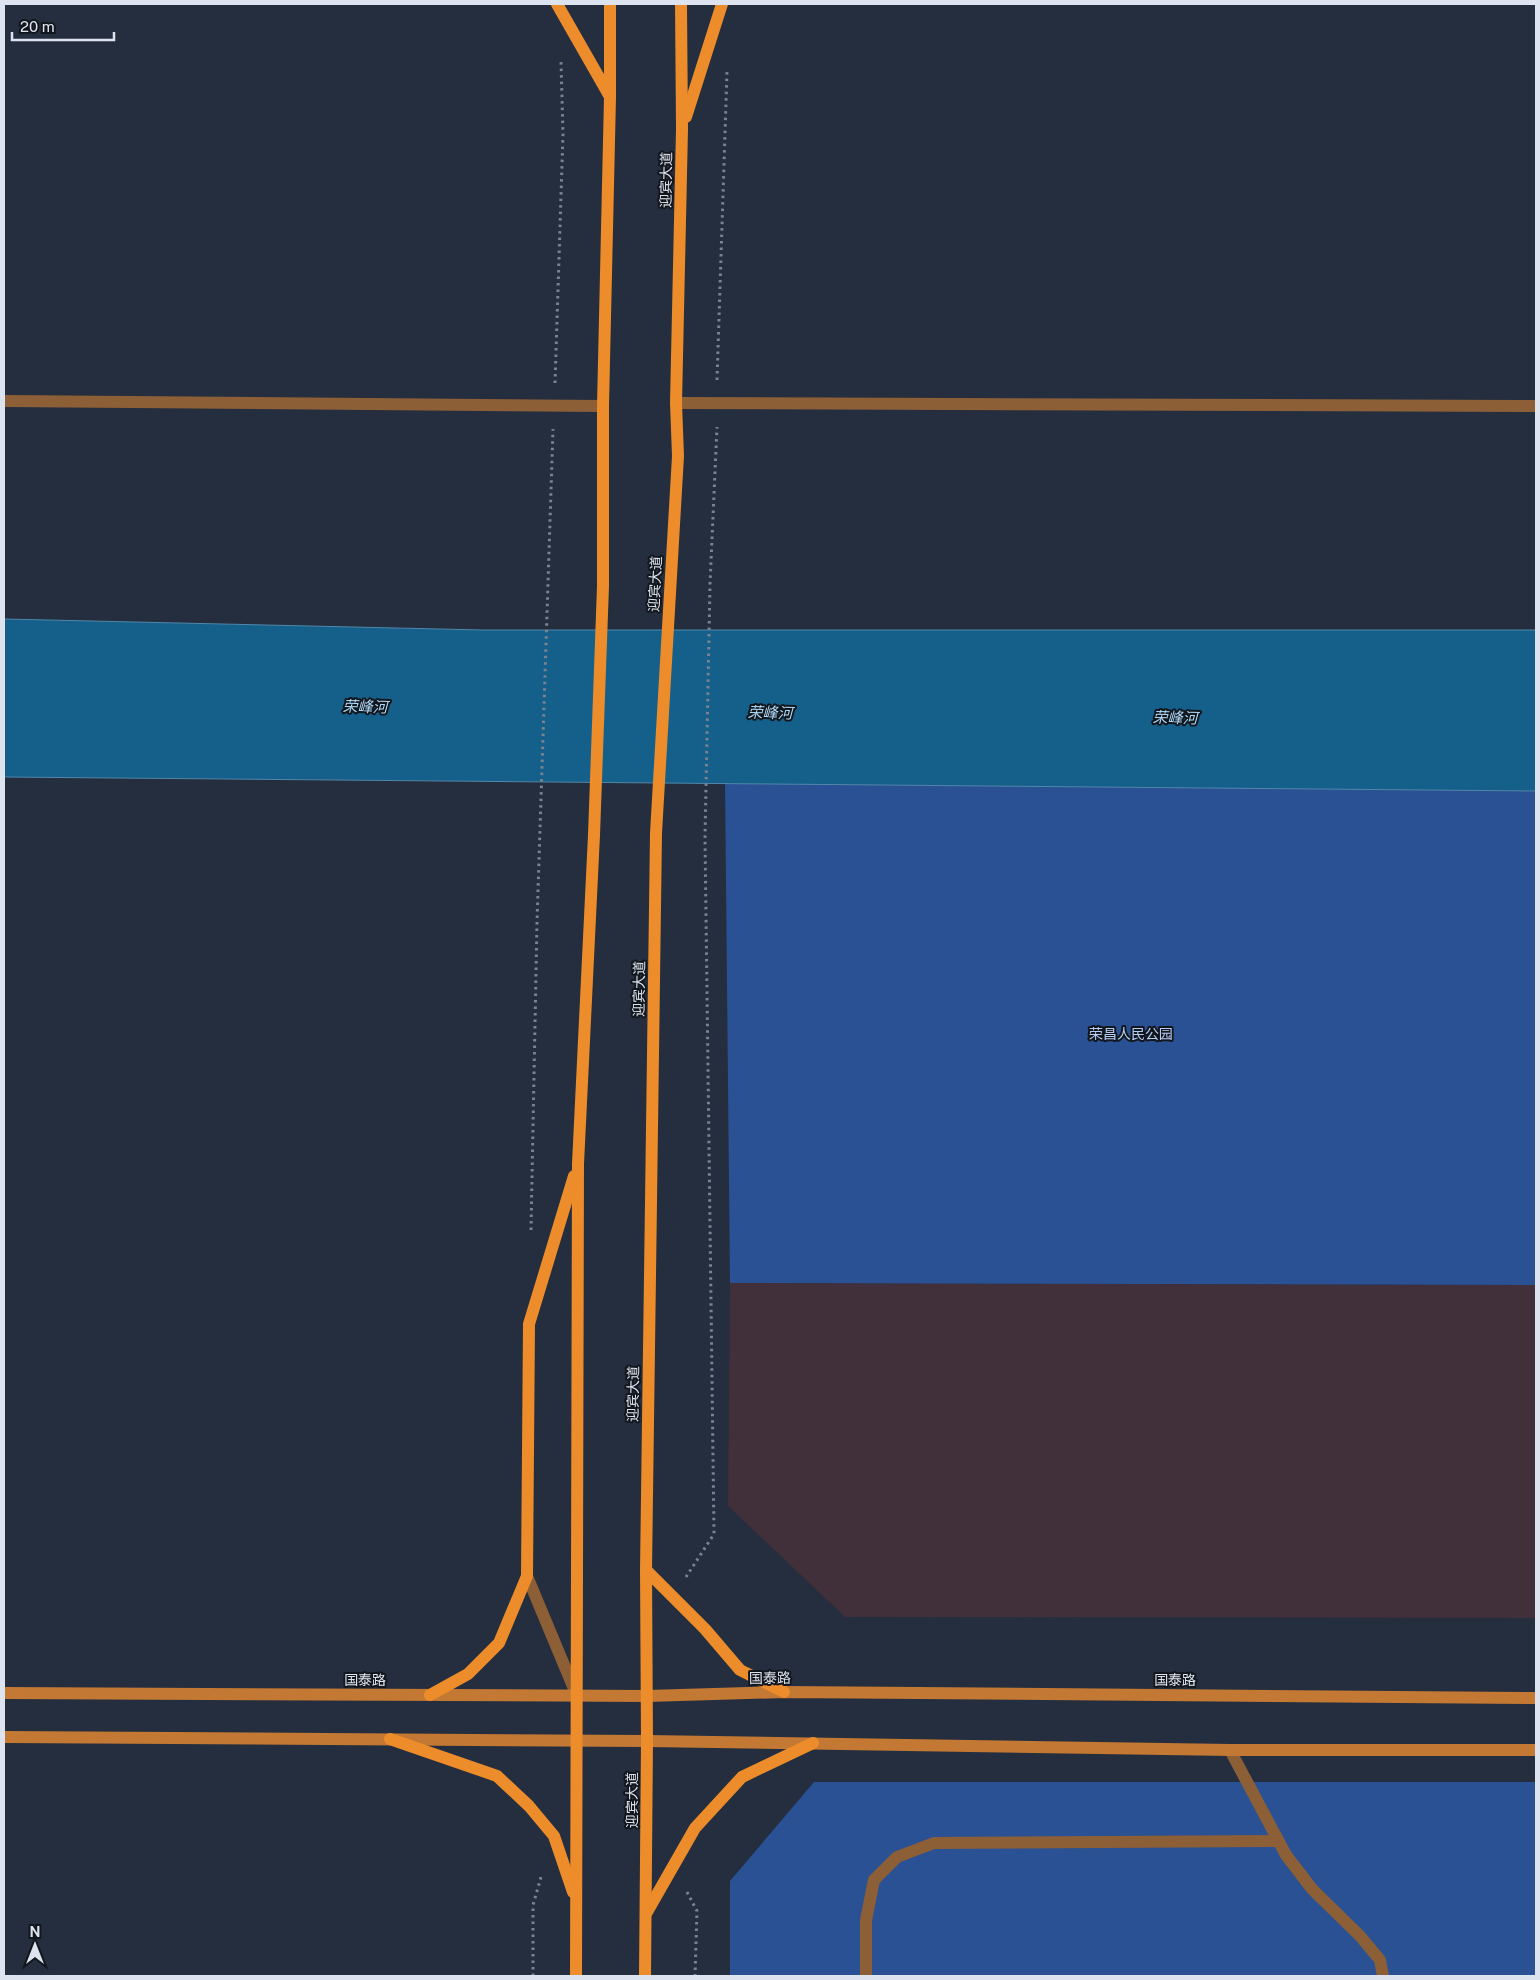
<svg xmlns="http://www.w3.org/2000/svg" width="1540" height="1980" font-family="'Public Sans','Noto Sans SC',sans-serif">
<rect width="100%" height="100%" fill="#242e3e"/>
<path fill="#412f39" d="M 730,1283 L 1536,1285 L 1536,1618 L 845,1617 L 728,1506 Z"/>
<g fill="#2a5193">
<path d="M 725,783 L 1536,785 L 1536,1285 L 730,1283 Z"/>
<path d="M 814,1782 L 1536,1782 L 1536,1976 L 730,1976 L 730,1881 Z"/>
</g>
<path fill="#155f8b" stroke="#5187a9" d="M 4,619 L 483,630 L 1536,630 L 1536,791 L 4,777 Z"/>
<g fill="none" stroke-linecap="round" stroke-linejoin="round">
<g stroke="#7b8390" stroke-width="3" stroke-dasharray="2.5 4" stroke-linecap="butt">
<path d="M 717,380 L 727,72"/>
<path d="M 555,383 L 563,134 L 561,62"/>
<path d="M 531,1230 L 537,922 L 553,429"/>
<path d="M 686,1577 L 714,1534 L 705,838 L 710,584 L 717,427"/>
<path d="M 687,1892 L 697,1911 L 695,1976"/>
<path d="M 533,1976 L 533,1905 L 541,1877"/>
</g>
<g stroke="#8d5f37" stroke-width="12">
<path d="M 4,401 L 603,406"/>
<path d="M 676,403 L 1536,406"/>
<path d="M 527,1576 L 577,1696"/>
<path d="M 1230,1750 L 1286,1855 L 1312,1889 L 1360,1936 L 1380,1960 L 1383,1976"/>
<path d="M 866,1976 L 866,1920 L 874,1880 L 897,1857 L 934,1843 L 1278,1841"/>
</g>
<g stroke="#c37833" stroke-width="12">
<path d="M 4,1693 L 647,1696 L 784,1692 L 1536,1698"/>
<path d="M 4,1737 L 647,1741 L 1230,1750 L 1536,1750"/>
</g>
<g stroke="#ec8c2a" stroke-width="12">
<path d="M 557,4 L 609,95"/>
<path d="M 686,117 L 722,4"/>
<path d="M 646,1570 L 705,1629 L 740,1670 L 784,1692"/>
<path d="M 430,1695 L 468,1674 L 499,1643 L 527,1576 L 529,1324 L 574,1176"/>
<path d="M 390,1739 L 497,1776 L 529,1806 L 554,1836 L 573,1892"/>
<path d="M 647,1912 L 695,1828 L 742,1777 L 813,1743"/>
<path d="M 576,1976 L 578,1164 L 594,835 L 603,586 L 603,406 L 610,97 L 610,4"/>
<path d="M 645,1976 L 647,1741 L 646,1570 L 656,833 L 678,456 L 676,403 L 682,129 L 681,4"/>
</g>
</g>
<g text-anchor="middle" stroke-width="4" stroke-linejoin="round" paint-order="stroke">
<g font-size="14" fill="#dee4ef" stroke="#12161d">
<text transform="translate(666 180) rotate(-89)" y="5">迎宾大道</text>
<text transform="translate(655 584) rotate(-87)" y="5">迎宾大道</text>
<text transform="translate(639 989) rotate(-89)" y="5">迎宾大道</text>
<text transform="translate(633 1394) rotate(-89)" y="5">迎宾大道</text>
<text transform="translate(770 1678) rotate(-1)" y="5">国泰路</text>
<text x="365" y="1685">国泰路</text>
<text x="1175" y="1685">国泰路</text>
<text transform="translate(632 1800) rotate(-90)" y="5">迎宾大道</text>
</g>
<g font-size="14" fill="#b5cdf4" stroke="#12161d">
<text x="1131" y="1039">荣昌人民公园</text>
</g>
<g font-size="15" font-style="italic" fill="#b0daf9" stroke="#12161d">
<text transform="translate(365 707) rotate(1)" y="5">荣峰河</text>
<text transform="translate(770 713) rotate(1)" y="5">荣峰河</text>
<text transform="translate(1175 718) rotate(1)" y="5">荣峰河</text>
</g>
</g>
<rect width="1540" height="1980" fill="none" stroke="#dee4ef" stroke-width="10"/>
<g transform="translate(35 1945)" stroke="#12161d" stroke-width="4" paint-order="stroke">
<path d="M0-4L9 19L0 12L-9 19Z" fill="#dee4ef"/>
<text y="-8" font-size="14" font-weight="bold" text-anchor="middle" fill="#dee4ef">N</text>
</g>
<path d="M12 32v8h102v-8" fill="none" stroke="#dee4ef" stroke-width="2.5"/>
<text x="20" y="32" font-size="15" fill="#dee4ef" stroke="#12161d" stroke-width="4" paint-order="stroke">20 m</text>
</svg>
